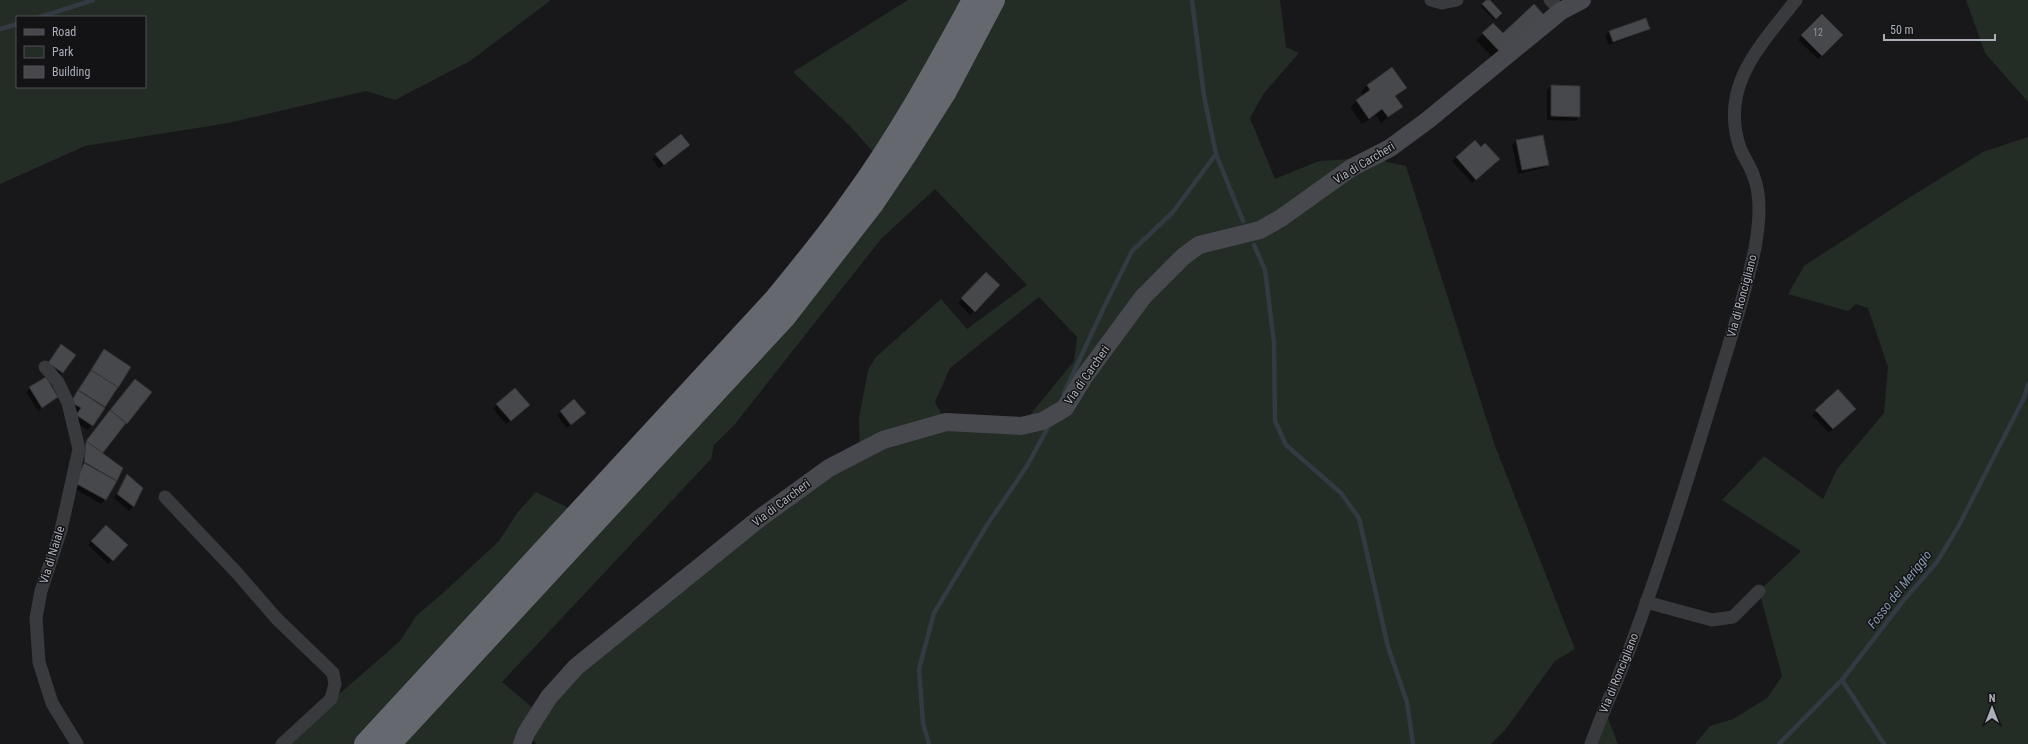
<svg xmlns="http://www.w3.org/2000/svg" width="2028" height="744" font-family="'Roboto Condensed',sans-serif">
<rect width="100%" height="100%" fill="#18181a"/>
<g fill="#242c26" fill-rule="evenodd">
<path d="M 0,0 L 551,0 L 470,61 L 395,100 L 366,91 L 228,123 L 85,146 L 0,184 ZM 17,17 L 145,17 L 145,87 L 17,87 Z"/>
<path d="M 908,0 L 973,0 L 880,160 L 851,127 L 793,72 Z"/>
<path d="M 994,0 L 1280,0 L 1286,47 L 1299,53 L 1264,93 L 1250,118 L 1275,179 L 1319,161 L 1369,158 L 1406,166 L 1495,446 L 1575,649 L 1555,661 L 1505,730 L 1491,744 L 537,744 L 526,733 L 522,744 L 390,744 L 652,461 ZM 935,189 L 1027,285 L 967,329 L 941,299 L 876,357 L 868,370 L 859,418 L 860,452 L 576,667 L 539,713 L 502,682 L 711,459 L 714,445 L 735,424 L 881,239 ZM 1039,297 L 1077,337 L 1074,361 L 1021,426 L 946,422 L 935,402 L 950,368 Z"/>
<path d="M 1966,0 L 2028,0 L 2028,102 L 1985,53 Z"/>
<path d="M 2028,137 L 2028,744 L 1695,744 L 1710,726 L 1733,719 L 1767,698 L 1782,676 L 1759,591 L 1801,551 L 1722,500 L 1764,456 L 1823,499 L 1837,469 L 1884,413 L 1888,367 L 1868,308 L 1856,304 L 1848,311 L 1788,294 L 1804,266 L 1907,199 L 1983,152 Z"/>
<path d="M 536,492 L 579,513 L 365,744 L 282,744 L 400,641 L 416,616 L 443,593 L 499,541 L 517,513 Z"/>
<path d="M 1604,708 L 1618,744 L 1591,744 Z"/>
</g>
<g fill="#0007">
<path d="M 1487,0 L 1501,13 L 1494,20 L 1481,6 Z"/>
<path d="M 1534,6 L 1495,60 L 1476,40 L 1493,24 L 1503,35 Z"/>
<path d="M 1822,16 L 1842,35 L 1818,59 L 1798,40 Z"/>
<path d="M 1648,28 L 1644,32 L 1609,45 L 1605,36 L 1609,32 Z"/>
<path d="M 1367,85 L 1405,88 L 1395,97 L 1402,107 L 1381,123 L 1376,115 L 1362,124 L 1350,107 L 1364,96 L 1361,92 Z"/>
<path d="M 1551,86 L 1579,117 L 1575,121 L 1547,120 L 1547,90 Z"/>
<path d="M 1542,136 L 1548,164 L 1544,168 L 1518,174 L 1512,145 L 1516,141 Z"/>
<path d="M 688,145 L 659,169 L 652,159 L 656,155 Z"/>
<path d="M 1456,157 L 1494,163 L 1472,183 L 1452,161 Z"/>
<path d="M 986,274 L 998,286 L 970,315 L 958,303 Z"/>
<path d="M 58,349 L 75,355 L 58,377 L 45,367 Z"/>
<path d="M 101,355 L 130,367 L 88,430 L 72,420 L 78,412 L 68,406 Z"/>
<path d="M 135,380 L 101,454 L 121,469 L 105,500 L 101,504 L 72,487 L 82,446 Z"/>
<path d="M 30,388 L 57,397 L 38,411 L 26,392 Z"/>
<path d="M 1838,391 L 1854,408 L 1829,433 L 1812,415 Z"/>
<path d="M 497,405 L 524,409 L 506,424 L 493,409 Z"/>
<path d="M 561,411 L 580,417 L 567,428 L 557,415 Z"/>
<path d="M 127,476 L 142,488 L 133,507 L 129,511 L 114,498 Z"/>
<path d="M 106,526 L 126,545 L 108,564 L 88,545 Z"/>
</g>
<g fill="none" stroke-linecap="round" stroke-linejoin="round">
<g stroke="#323a42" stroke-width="4.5">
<path d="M 1192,0 L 1204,96 L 1216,154 L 1243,221"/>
<path d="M 40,17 L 93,0"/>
<path d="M 0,29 L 17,24"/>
<path d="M 1254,245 L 1265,270 L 1274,343 L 1275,421 L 1286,445 L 1341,493 L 1359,518 L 1388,647 L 1407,702 L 1413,744"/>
<path d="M 1064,393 L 1106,303 L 1132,251 L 1173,212 L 1216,154"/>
<path d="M 1842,680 L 1884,744"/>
<path d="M 929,744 L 923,723 L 919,669 L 934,613 L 987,525 L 1027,466 L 1047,429"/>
<path d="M 1779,744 L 1842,680 L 1903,601 L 1937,562 L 1958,527 L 2024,398 L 2028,384"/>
</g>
</g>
<g fill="#47484c" stroke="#323236">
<path d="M 1486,0 L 1490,0 L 1502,13 L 1496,19 L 1482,4 Z"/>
<path d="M 1534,4 L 1544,15 L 1502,54 L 1482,33 L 1493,23 L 1503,33 Z"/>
<path d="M 1822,14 L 1843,35 L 1822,56 L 1801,35 Z"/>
<path d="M 1646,18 L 1650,29 L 1613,42 L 1609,31 Z"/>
<path d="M 1392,67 L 1407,88 L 1395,96 L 1403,107 L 1388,117 L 1382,109 L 1369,119 L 1356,100 L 1370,90 L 1367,85 Z"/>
<path d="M 1551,85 L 1580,86 L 1580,117 L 1551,116 Z"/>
<path d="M 681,134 L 690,145 L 664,165 L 655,154 Z"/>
<path d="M 1543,135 L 1549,165 L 1522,170 L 1516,140 Z"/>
<path d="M 1475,140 L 1481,147 L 1485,143 L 1500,159 L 1476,180 L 1456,157 Z"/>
<path d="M 986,272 L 1000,285 L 975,312 L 961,298 Z"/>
<path d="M 61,344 L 76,355 L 63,373 L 48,363 Z"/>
<path d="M 104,349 L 131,367 L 118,388 L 91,370 Z"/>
<path d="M 91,370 L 118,387 L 105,407 L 78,390 Z"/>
<path d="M 46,377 L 58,397 L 42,408 L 29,387 Z"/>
<path d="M 135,379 L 152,392 L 127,424 L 110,410 Z"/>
<path d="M 515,388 L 530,405 L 511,421 L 496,404 Z"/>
<path d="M 1838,389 L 1856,409 L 1833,429 L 1815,410 Z"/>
<path d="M 78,390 L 105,408 L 93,426 L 76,415 L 81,408 L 71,402 Z"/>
<path d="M 574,399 L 586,413 L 571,425 L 560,411 Z"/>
<path d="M 110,410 L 126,423 L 102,454 L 86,441 Z"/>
<path d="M 86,441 L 123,468 L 117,481 L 84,462 Z"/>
<path d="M 84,463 L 117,481 L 106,500 L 75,483 Z"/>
<path d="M 127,474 L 143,488 L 134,507 L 117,494 Z"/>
<path d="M 106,525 L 128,545 L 113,561 L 91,541 Z"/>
</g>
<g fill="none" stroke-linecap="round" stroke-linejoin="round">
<g stroke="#393a3e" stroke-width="13">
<path d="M 1431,0 L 1442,3 L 1457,0"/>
<path d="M 1550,0 L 1561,11"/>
<path d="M 45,367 L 58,382 L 68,403 L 79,449 L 61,530 L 41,591 L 36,618 L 39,662 L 52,703 L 77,744"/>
<path d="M 165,497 L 237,573 L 277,619 L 333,673 L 335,684 L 331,699 L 282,744"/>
<path d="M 1646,602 L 1712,620 L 1733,617 L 1759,591"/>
<path d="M 1591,744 C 1604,708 1621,673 1634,637 C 1664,556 1690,473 1715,390 C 1729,343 1745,296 1755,248 C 1759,225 1762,199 1754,177 C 1751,167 1744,158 1740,148 C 1719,86 1760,46 1796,0"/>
</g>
<path stroke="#47494e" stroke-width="18" d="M 522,744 L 526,733 L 549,697 L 576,667 L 760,518 L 829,468 L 883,440 L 946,422 L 1021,426 L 1043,421 L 1065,408 L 1084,377 L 1143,297 L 1184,256 L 1199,245 L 1260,230 L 1281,218 L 1351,168 L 1390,148 L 1428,120 L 1561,11 L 1582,0"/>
<g stroke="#66686f" stroke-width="22">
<path d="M 365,744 L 775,299 C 801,267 827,236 850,203 C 897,139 935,70 973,0"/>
<path d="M 390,744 L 785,317 L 872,205 L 909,150 L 945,93 L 994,0"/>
</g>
</g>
<g text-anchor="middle" stroke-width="3" stroke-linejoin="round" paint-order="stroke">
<g font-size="10" fill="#92959d">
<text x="1818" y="36">12</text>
</g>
<g font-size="12" fill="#abafb8" stroke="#131315">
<text transform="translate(1364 163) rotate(-31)" y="4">Via di Carcheri</text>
<text transform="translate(1742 296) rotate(-75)" y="4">Via di Roncigliano</text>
<text transform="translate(1087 375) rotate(-55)" y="4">Via di Carcheri</text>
<text transform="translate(781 503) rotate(-37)" y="4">Via di Carcheri</text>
<text transform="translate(52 555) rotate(-73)" y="4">Via di Naiale</text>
<text transform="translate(1619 673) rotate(-68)" y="4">Via di Roncigliano</text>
</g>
<g font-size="13" font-style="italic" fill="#869ab0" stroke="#131315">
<text transform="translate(1899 589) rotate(-52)" y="5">Fosso del Meriggio</text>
</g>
</g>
<rect x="16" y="16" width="130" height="72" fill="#131315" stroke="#505156"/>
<rect x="24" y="29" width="20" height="6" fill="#47494e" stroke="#505156"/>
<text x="52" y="36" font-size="12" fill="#abafb8">Road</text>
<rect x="24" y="46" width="20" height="12" fill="#242c26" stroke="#505156"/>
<text x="52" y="56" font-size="12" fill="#abafb8">Park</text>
<rect x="24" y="66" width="20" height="12" fill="#47484c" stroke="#505156"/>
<text x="52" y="76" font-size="12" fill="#abafb8">Building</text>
<g transform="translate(1992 708)" stroke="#131315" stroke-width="3" paint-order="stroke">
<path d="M0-3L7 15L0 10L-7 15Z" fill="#abafb8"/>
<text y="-6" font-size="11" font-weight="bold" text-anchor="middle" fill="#abafb8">N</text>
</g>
<path d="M1884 34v6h111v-6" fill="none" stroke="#abafb8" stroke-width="2"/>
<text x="1890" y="34" font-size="12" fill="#abafb8" stroke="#131315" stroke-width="3" paint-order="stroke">50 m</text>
</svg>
